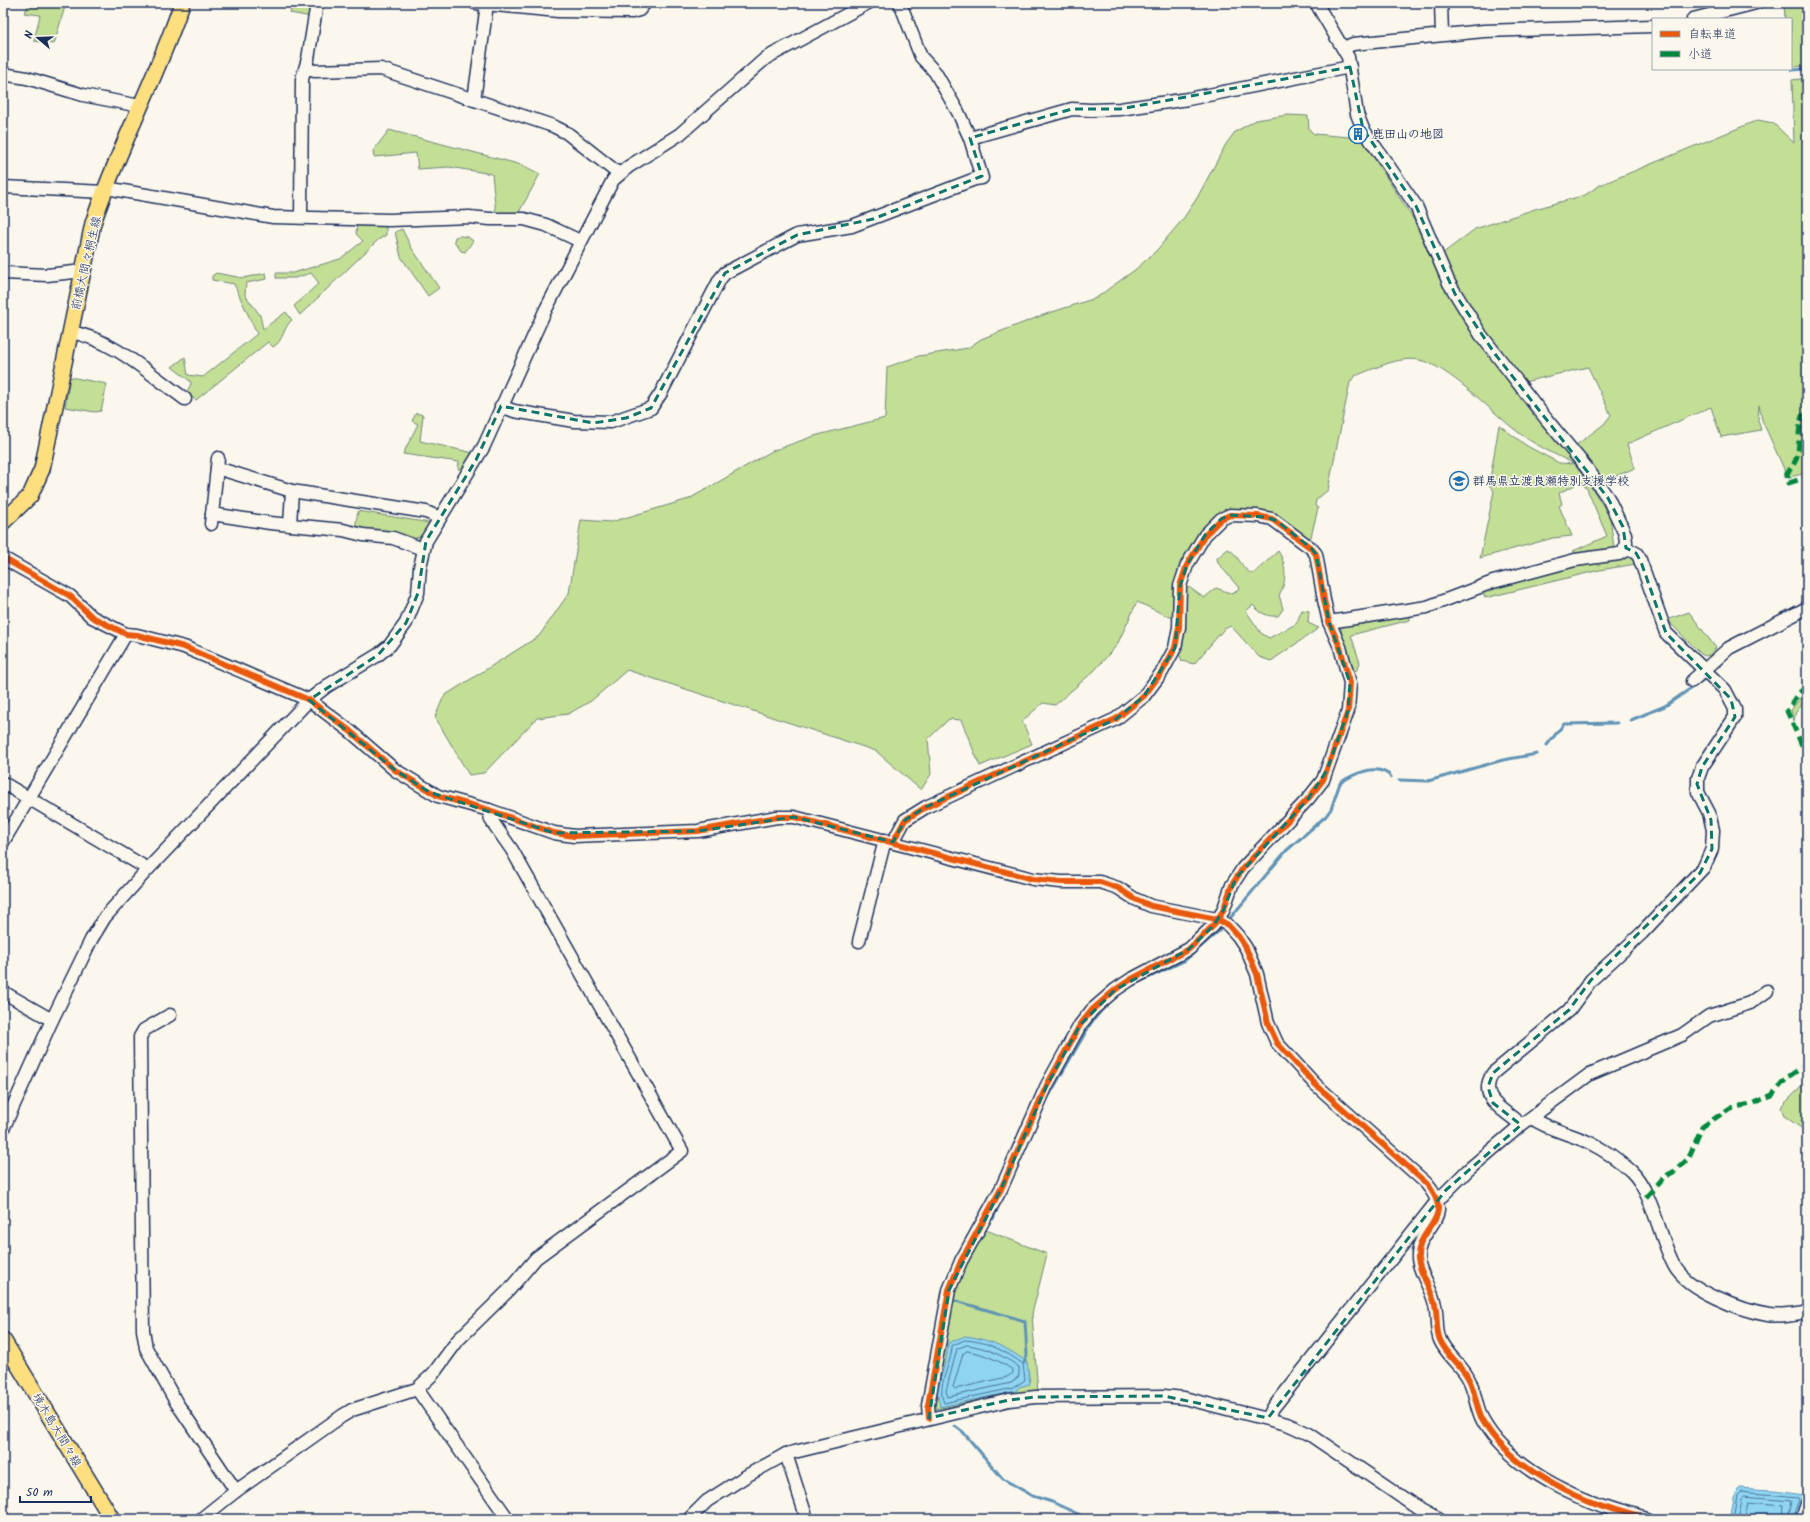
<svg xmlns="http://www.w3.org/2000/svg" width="1810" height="1522" font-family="Kalam,'Klee One',sans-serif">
<rect width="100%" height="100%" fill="#fbf7ec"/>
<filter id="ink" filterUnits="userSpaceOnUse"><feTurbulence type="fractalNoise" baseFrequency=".025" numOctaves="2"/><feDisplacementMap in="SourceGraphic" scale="8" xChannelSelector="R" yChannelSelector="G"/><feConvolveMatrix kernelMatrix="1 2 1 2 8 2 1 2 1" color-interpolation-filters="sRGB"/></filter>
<g filter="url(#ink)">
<g fill="#c3de95" stroke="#6f867a">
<path d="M 30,3 L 66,3 L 54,44 L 34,41 L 40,15 L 24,13 Z"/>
<path d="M 292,3 L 313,3 L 311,17 L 290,13 Z"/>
<path d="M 1784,3 L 1807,3 L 1807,66 L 1791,67 L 1791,19 L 1785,19 Z"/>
<path d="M 1807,78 L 1807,473 L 1785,478 L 1784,469 L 1762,420 L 1759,405 L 1758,420 L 1761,430 L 1721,437 L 1711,407 L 1627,444 L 1635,468 L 1604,481 L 1575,446 L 1604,424 L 1611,415 L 1588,367 L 1524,382 C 1492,341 1462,301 1442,254 L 1475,229 L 1535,209 L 1585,195 L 1600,185 L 1758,120 L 1773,123 L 1794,143 L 1792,80 Z"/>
<path d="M 1288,115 L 1308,116 L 1309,129 L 1314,134 L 1361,138 L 1414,220 L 1442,283 L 1478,341 L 1528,408 L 1553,436 L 1590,485 L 1610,517 L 1614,548 L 1577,554 L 1573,551 L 1607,536 L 1587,489 L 1580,480 L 1574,482 L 1575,485 L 1559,493 L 1562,504 L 1559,506 L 1572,536 L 1553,538 L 1480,558 L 1494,491 L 1489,485 L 1499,425 L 1527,446 L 1559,463 L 1575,464 C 1554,454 1532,444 1514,429 C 1491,411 1447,365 1419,360 C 1398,356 1374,369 1355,376 L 1350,382 L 1328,490 L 1316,500 L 1315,506 L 1318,508 L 1311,537 L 1304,539 L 1251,511 L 1203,531 L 1186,585 L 1204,598 L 1216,588 L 1233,594 L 1239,588 L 1218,563 L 1217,558 L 1228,549 C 1239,554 1241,570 1253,574 L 1278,551 C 1287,564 1287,582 1279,595 L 1283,609 L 1278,616 C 1267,617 1260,613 1253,605 L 1246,611 L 1261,633 L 1269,638 L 1296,624 L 1302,610 L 1309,611 L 1308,623 L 1319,628 L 1271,661 L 1259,657 L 1231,626 L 1224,629 L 1194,664 L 1182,661 L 1178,651 L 1184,618 L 1170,617 L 1137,602 L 1117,645 L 1094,671 L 1055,705 L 1043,703 L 1022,721 L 1032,744 L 980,766 L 961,720 L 949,719 L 928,739 L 931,774 L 921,790 L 876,751 L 627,670 L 591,701 L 568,714 L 537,718 L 484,773 L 469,775 L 435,717 L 444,696 L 539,636 L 569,593 L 581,520 L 611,522 L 689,499 L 772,451 L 814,436 L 885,418 L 887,367 L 919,356 L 968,348 L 981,339 L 1046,314 L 1096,298 L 1136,269 L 1156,251 L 1183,219 L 1197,198 L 1226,144 L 1235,132 L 1256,120 Z"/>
<path d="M 389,130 L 522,165 L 540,174 L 518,214 L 496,215 L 492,174 L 449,167 L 418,169 L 416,153 L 374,157 L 373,151 Z"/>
<path d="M 357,223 L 382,223 L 386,227 L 386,235 L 378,240 L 300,315 L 294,306 L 319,283 L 311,273 L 295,278 L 276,278 L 276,273 L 293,273 L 340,259 L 363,241 L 356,234 Z"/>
<path d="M 402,229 L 411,247 L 439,288 L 428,296 L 401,257 L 395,232 Z"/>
<path d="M 460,236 L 468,237 L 473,241 L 465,252 L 461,251 L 454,241 L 455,237 Z"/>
<path d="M 216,273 L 243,278 L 266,273 L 267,279 L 246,283 L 245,295 L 260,315 L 263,329 L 286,312 L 292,320 C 283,327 284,341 273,347 L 268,342 L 196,400 L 186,393 L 191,384 L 190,381 L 172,367 L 185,357 L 188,375 L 203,377 L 257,334 L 234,284 L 212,280 L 212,276 Z"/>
<path d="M 70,377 L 107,384 L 101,411 L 95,412 L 65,407 Z"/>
<path d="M 416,413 L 423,415 L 420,441 L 474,453 L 465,470 L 458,469 L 459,462 L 403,454 L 418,424 L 412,421 Z"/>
<path d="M 358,511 L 430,523 L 421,536 L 414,539 L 355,528 Z"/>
<path d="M 1628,556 L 1632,556 L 1636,564 L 1600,570 L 1485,598 L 1482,589 L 1574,564 Z"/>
<path d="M 1689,612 L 1716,648 L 1710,655 L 1705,656 L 1701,654 L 1671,624 L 1669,619 Z"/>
<path d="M 1410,614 L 1410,620 L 1351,635 L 1360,663 L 1358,669 L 1353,672 C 1350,656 1341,642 1341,626 Z"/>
<path d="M 1807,689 L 1807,699 L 1796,712 L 1794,721 L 1791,710 Z"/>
<path d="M 1807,1081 L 1807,1132 L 1784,1116 L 1781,1107 Z"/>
<path d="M 986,1230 L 1047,1254 L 1032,1314 L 1038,1393 L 1022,1392 L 936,1409 L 934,1393 L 943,1360 L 954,1290 L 982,1231 Z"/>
</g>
<g fill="#8fd5f1" stroke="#6193b6">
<path d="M 965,1336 C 990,1339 1008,1348 1027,1362 L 1030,1384 L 1019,1387 L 1016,1391 L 940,1407 L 937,1391 L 946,1359 L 948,1343 Z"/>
<path d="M 1739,1488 L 1772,1490 L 1804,1494 L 1795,1519 L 1729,1519 L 1734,1493 Z"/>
</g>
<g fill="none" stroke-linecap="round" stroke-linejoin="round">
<g stroke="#497199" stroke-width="1">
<path d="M 965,1340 C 987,1341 1007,1352 1023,1364 L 1025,1380 L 1013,1388 L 944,1403 C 936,1384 952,1365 952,1346 Z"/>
<path d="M 967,1345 C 986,1347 1004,1356 1019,1367 L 1019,1376 L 1011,1383 L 948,1397 L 946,1391 L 957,1349 Z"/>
<path d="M 967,1351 C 983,1353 1000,1361 1013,1370 L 1013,1373 L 1007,1377 L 955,1389 L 953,1387 L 963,1354 Z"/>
<path d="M 1733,1519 L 1737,1495 L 1741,1492 L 1797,1497 L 1798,1500 L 1791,1519"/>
<path d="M 1738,1519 L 1742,1499 L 1744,1497 L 1790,1501 L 1786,1519"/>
<path d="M 1745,1519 L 1749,1503 L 1781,1506 L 1780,1519"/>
</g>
<g stroke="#6193b6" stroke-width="3">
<path d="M 1792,70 L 1807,69"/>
<path d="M 1719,666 L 1723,660"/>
<path d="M 1631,720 L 1665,706 L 1706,678"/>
<path d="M 1547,745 L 1564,724 L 1617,723"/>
<path d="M 1399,780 L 1428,781 L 1503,760 L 1537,754"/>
<path d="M 1231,917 L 1286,851 L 1326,816 L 1331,809 L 1340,783 C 1353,774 1378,762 1391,777"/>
<path d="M 1131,986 L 1184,961 L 1220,930"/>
<path d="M 1047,1099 L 1091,1023 L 1107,1004"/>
<path d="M 993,1219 L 999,1204"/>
<path d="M 956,1301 L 1025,1321 L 1027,1356 L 1024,1363"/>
<path d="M 955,1426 L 963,1432 L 1003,1479 L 1033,1496 L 1052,1502 L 1089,1519"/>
</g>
<g stroke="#1b2f5e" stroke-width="15">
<g id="minor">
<path d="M 475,3 L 558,11 L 632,12 L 639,10 L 645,3"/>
<path d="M 1316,3 L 1348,57 L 1357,114 L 1363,129 L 1416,206 L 1449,283 L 1481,335 L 1547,420 L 1586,467 L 1608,498 L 1625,534 L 1626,542 L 1624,551 L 1619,554 L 1575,560 L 1493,582 L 1427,607 L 1329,622"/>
<path d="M 1441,3 L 1442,34"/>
<path d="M 1693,19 L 1756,3"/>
<path d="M 1343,48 L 1353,44 L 1484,31 L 1653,26"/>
<path d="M 306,68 L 314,71 L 381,69 L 553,126 L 567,133 L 619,174"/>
<path d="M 3,74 L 27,78 L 83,95 L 140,106"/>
<path d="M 474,100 L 487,4"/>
<path d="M 970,138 L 1072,109 L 1091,110 L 1120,109 L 1188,99 L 1350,67"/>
<path d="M 3,187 L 104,192"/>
<path d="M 106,188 L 273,217 L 390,220 L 469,217 L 490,219 L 524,219 L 546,225 L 580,241"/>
<path d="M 301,217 L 302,79 L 308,59 L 317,3"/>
<path d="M 3,273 L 47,275 L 83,271"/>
<path d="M 70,332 C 111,338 151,375 185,399"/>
<path d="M 501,406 L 514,411 L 574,421 L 611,422 L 651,408 L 661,393 L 720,279 L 725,273 L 797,235 L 852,226 L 975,179 L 982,178 L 970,138 L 958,112 L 935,72 L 921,57 L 900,3"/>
<path d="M 217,468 L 292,491 L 426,512 L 440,518"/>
<path d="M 212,514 L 270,523 L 343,530 L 363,535 L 393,538 L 423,549"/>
<path d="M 211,524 L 218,458"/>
<path d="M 290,525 L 292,491"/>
<path d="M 3,558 L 70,596 L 92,617 L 126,634 L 137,635 L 184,647 L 309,700 L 350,731 L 395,770 L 438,796 L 489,810 L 554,833 L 574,836 L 698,831 L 777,817 L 794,817 L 1033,879 L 1061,882 L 1100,882 L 1118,888 L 1135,899 L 1151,906 L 1217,919 L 1228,925 L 1238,936 L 1246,948 L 1257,974 L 1268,1023 L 1277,1043 L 1315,1084 L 1426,1183 C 1458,1220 1416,1226 1418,1259 C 1420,1275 1432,1289 1435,1305 C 1438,1317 1435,1328 1440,1340 C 1446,1354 1460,1364 1467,1376 C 1476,1390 1475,1407 1483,1421 C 1513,1474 1591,1507 1648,1519"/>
<path d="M 1692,681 L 1729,648 L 1807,608"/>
<path d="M 3,783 L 148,869"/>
<path d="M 3,842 L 126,634"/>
<path d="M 893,842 L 905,820 L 926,807 L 1116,719 L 1144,696 L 1162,672 L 1175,648 L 1179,627 L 1180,586 L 1187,565 L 1205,535 L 1221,519 L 1230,515 L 1258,516 L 1272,519 L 1311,548 L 1316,554 L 1324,600 L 1329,622 L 1340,647 L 1350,683 L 1348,711 L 1323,780 L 1308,799 L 1243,868 L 1232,885 L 1223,911 L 1213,926 L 1189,949 L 1130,980 L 1115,990 L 1092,1010 L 1080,1025 L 1047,1085 L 1001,1189 L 961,1261 L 949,1290 L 928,1405 L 929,1418"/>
<path d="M 859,941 L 885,840"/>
<path d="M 3,992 L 52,1020"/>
<path d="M 170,1015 L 144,1030 L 140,1037 L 143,1330 L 146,1348 L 176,1402 L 236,1491"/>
<path d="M 1532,1118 C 1549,1130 1571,1134 1590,1143 C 1604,1150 1620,1161 1631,1171 C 1653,1192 1660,1241 1675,1267 C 1688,1290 1742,1311 1768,1315 C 1781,1317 1794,1314 1807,1312"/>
<path d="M 1521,1125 C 1506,1110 1476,1100 1493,1073 L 1569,1010 L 1591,980 L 1642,933 L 1704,867 L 1712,849 L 1713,830 L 1709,813 L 1698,792 L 1698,778 L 1702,767 L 1735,717 L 1735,709 L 1725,690 L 1666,633 L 1639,557 L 1636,553 L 1625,548"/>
<path d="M 3,1129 L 52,1020 L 91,940 L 105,917 L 148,869 L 309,700 L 327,686 L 378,655 L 390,645 L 406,623 L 418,593 L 420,567 L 426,541 L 484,446 L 545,311 L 613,180 L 628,167 L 680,134 L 766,58 L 868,3"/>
<path d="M 417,1389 L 508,1519"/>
<path d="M 1268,1418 L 1273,1408 L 1438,1200 L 1468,1170 L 1521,1125 L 1590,1074 L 1682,1035 L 1709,1016 L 1750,1003 L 1767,991"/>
<path d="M 786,1454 L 807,1519"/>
<path d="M 201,1519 L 236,1491 L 342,1416 L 352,1410 L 417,1389 L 433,1374 L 458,1340 L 509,1290 L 536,1258 L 682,1151 L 512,850 L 491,820 L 489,810"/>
<path d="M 689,1519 L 707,1501 L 748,1475 L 786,1454 L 1009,1400 L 1036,1397 L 1164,1396 L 1184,1398 L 1287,1424 L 1309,1434 L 1409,1502 L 1440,1519"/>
<path d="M 1801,1519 L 1807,1501"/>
</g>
</g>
<g stroke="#1b2f5e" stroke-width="18">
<g id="major">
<path d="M 3,522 L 30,496 L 42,469 L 93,223 C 118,148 157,78 182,3"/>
<path d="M 3,1340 L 112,1519"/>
</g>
</g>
<use href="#minor" stroke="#fbf7ec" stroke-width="12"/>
<use href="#major" stroke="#fddf80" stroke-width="15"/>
<g stroke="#00873e" stroke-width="5" stroke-dasharray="10 5" stroke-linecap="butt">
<path d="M 1807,358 L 1807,370"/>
<path d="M 1807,414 L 1802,416 C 1795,439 1805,454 1787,473 L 1789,483 L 1807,477"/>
<path d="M 1807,686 L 1799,693 L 1787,711 L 1807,757"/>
<path d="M 1646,1197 L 1664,1177 L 1675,1171 L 1688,1159 L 1702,1127 L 1730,1108 L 1751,1104 L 1772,1095 L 1788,1077 L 1807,1064"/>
</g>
<g stroke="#fbf7ec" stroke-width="8">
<g id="cycleway">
<path d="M 3,558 L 70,596 L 92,617 L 126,634 L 137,635 L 184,647 L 309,700 L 350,731 L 395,770 L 438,796 L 489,810 L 554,833 L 574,836 L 698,831 L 777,817 L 794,817 L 1033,879 L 1061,882 L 1100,882 L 1118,888 L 1135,899 L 1151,906 L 1217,919 L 1228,925 L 1238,936 L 1246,948 L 1257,974 L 1268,1023 L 1277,1043 L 1315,1084 L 1426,1183 C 1458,1220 1416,1226 1418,1259 C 1420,1275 1432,1289 1435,1305 C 1438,1317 1435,1328 1440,1340 C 1446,1354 1460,1364 1467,1376 C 1476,1390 1475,1407 1483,1421 C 1513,1474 1591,1507 1648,1519"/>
<path d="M 893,842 L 905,820 L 926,807 L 1116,719 L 1144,696 L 1162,672 L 1175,648 L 1179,627 L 1180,586 L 1187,565 L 1205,535 L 1221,519 L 1230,515 L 1258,516 L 1272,519 L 1311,548 L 1316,554 L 1324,600 L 1329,622 L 1340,647 L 1350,683 L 1348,711 L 1323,780 L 1308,799 L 1243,868 L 1232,885 L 1223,911 L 1213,926 L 1189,949 L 1130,980 L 1115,990 L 1092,1010 L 1080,1025 L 1047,1085 L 1001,1189 L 961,1261 L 949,1290 L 928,1405 L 929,1418"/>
</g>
</g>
<use href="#cycleway" stroke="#e8590c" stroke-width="6"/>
</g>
</g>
<path fill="none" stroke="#0f766e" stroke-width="3" stroke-dasharray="8 5" stroke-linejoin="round" d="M 1350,67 L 1363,129 L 1416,206 L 1455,294 L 1495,354 L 1608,498 L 1623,527 L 1626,548 L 1636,553 L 1641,562 L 1666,633 L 1731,699 L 1735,717 L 1702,767 L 1697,784 L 1711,820 L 1712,849 L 1700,873 L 1591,980 L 1569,1010 L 1493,1073 L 1488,1087 L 1493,1103 L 1521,1125 L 1446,1190 L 1268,1418 L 1164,1396 L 1036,1397 L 1009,1400 L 929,1418 L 949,1290 L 1001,1189 L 1047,1085 L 1080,1025 L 1115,990 L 1189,949 L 1213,926 L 1223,911 L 1236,878 L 1308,799 L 1327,770 L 1348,711 L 1350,683 L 1329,622 L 1316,554 L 1311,548 L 1277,521 L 1266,517 L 1230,515 L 1221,519 L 1205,535 L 1187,565 L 1180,586 L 1175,648 L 1144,696 L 1116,719 L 926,807 L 905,820 L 893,842 L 794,817 L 698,831 L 554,833 L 429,792 L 395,770 L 309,700 L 378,655 L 406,623 L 418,593 L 426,541 L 476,460 L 501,406 L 593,423 L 626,418 L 651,408 L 725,273 L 797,235 L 873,219 L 982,176 L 970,138 L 1072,109 L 1120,109 Z"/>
<defs>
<g id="building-ring" transform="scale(1)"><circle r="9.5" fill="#fbf7ec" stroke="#1f6fb2" stroke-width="1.5"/><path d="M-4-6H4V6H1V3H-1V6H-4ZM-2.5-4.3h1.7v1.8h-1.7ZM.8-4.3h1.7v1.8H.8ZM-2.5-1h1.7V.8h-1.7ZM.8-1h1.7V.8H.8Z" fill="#1f6fb2"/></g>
<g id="school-ring" transform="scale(1)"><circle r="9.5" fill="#fbf7ec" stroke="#1f6fb2" stroke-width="1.5"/><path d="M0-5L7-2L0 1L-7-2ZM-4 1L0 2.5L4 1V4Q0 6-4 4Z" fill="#1f6fb2"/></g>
</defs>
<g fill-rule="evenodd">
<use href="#building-ring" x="1358" y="134"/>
<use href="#school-ring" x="1459" y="481"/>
</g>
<g text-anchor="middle" stroke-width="3" stroke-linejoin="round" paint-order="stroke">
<g font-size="12" font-weight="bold" fill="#1b2f5e" stroke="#fbf7ec" text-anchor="start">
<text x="1372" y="138">鹿田山の地図</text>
<text x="1473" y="485">群馬県立渡良瀬特別支援学校</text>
</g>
<g font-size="12" fill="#1b2f5e" stroke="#fbf7ec">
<text transform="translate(86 263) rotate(-77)" y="4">前橋大間々桐生線</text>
<text transform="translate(57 1430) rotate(59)" y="4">境木島大間々線</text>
</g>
</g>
<rect width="1810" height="1522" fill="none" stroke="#fbf7ec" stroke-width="16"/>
<rect x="8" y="8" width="1794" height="1506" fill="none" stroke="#1b2f5e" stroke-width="1.5" filter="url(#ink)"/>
<rect x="1652" y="18" width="140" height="52" fill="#fbf7ec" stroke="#a1a7b3"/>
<rect x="1660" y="31" width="20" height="6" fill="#e8590c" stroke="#a1a7b3"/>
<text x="1688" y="38" font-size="12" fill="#1b2f5e">自転車道</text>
<rect x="1660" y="51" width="20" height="6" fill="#00873e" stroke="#a1a7b3"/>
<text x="1688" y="58" font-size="12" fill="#1b2f5e">小道</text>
<g transform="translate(38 38) rotate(289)" stroke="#fbf7ec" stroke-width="3" paint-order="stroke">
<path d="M0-3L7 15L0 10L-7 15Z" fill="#1b2f5e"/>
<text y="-6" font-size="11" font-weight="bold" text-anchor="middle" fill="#1b2f5e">N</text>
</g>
<path d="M20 1496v6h71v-6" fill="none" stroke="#1b2f5e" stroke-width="2"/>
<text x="26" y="1496" font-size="12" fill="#1b2f5e" stroke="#fbf7ec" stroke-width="3" paint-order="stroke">50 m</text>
</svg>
